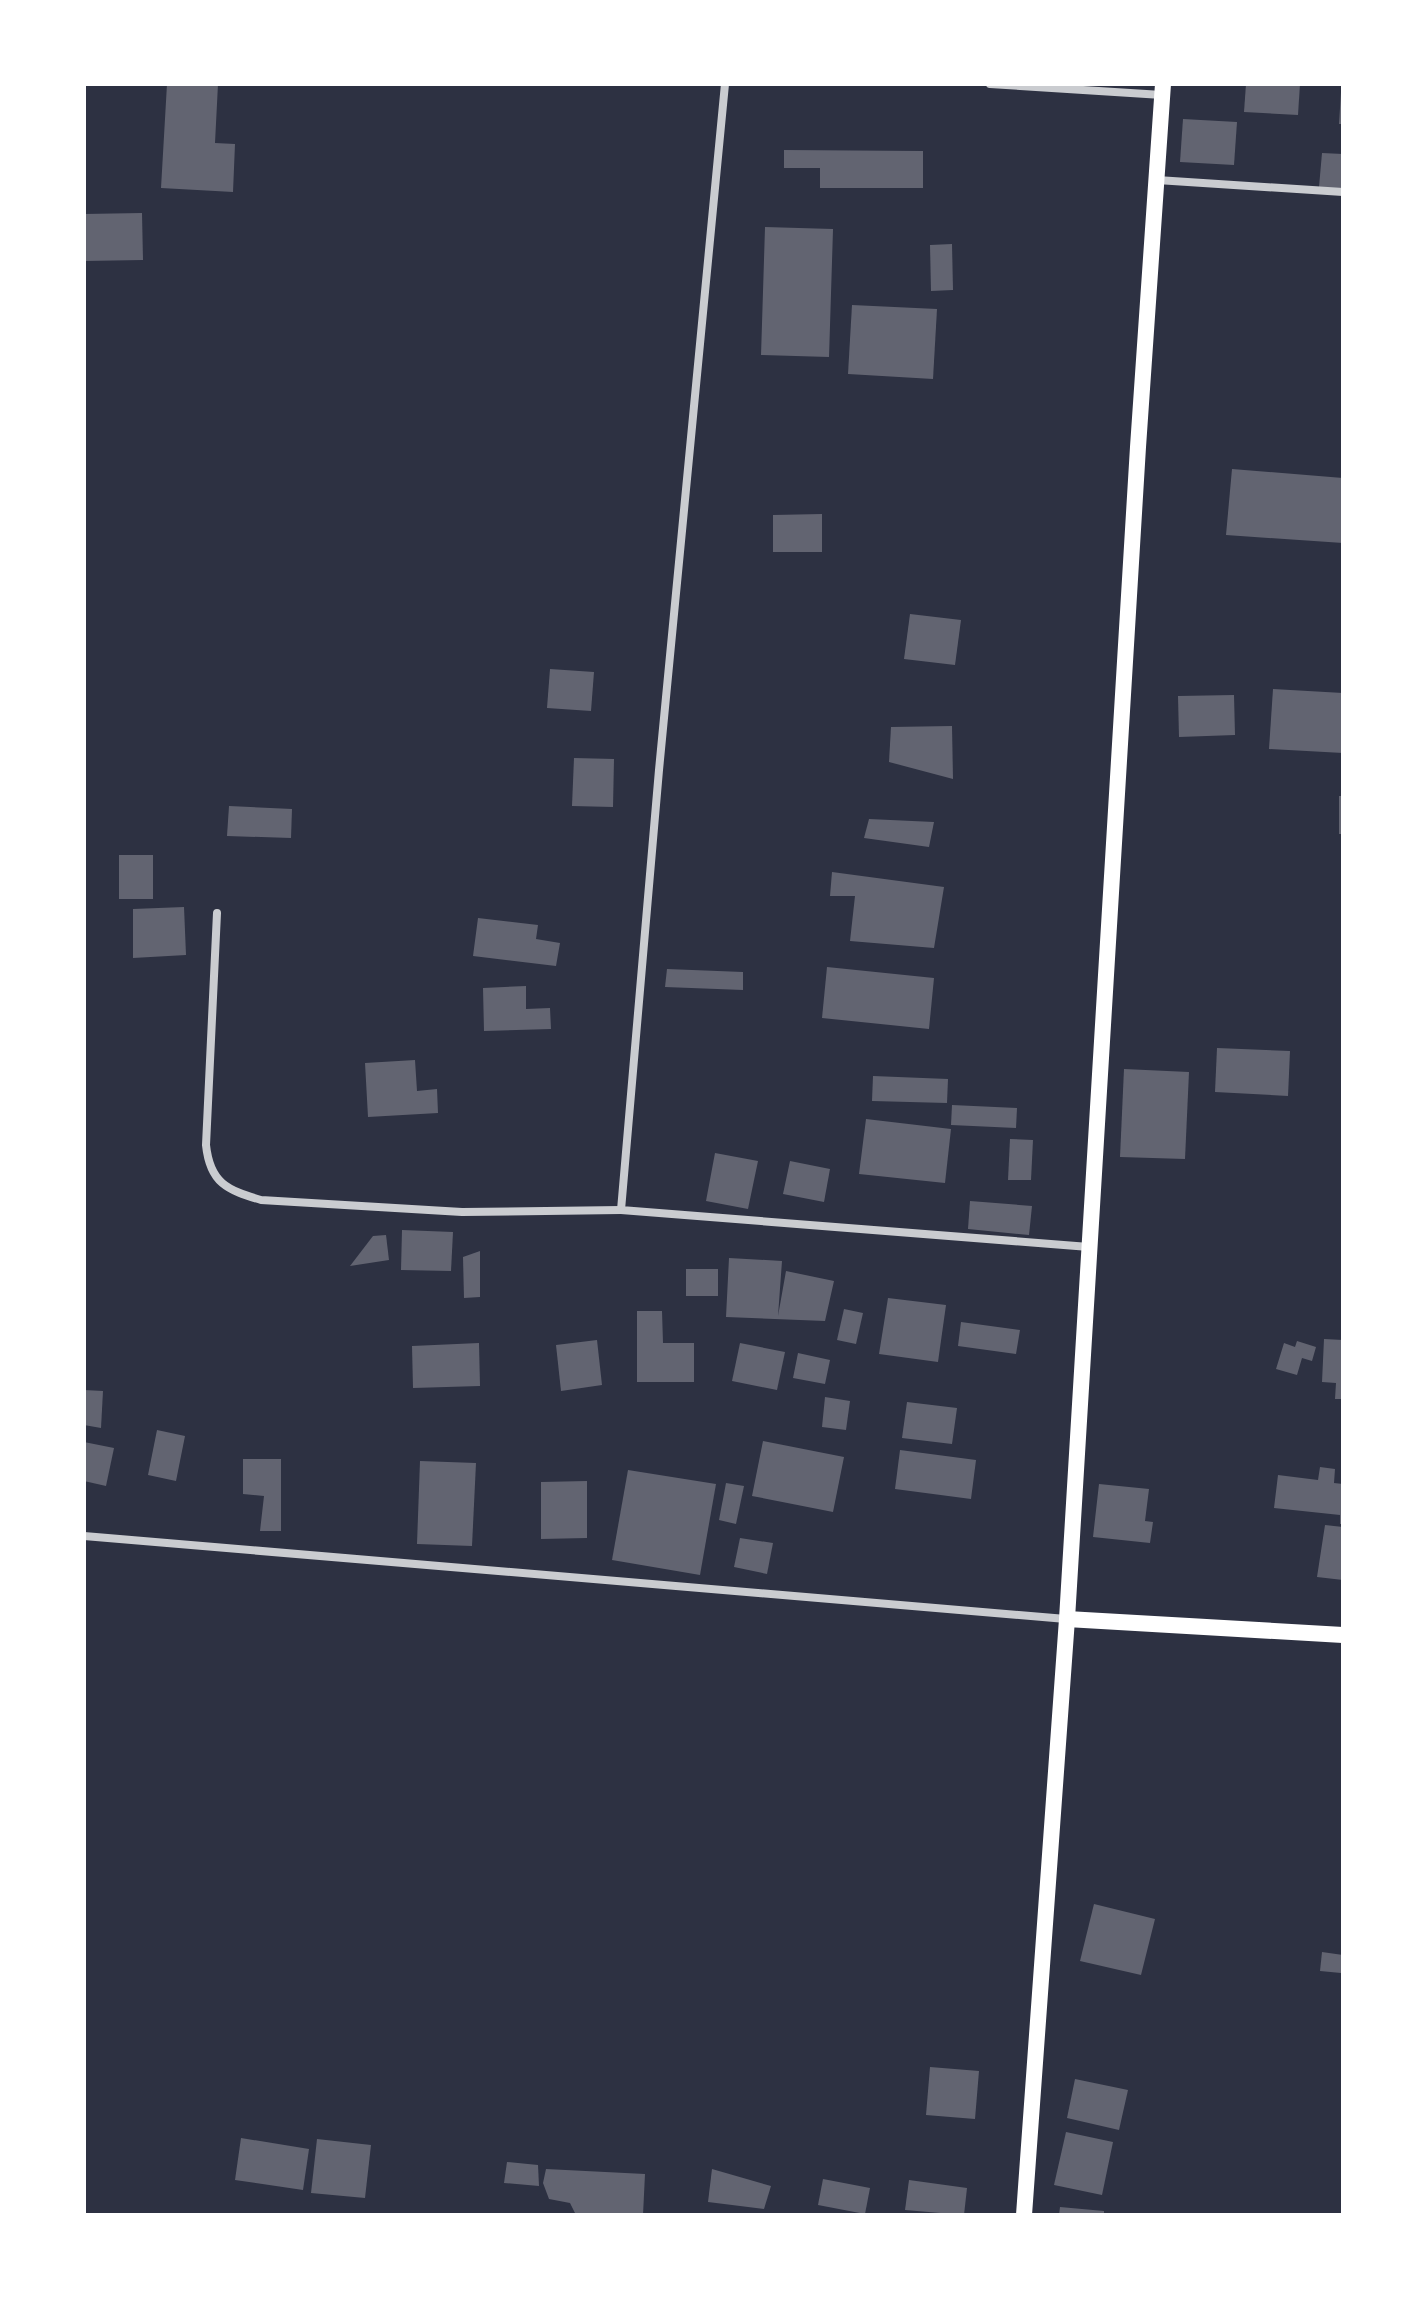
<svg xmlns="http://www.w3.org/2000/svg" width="1427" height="2299" font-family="'Golos Text',sans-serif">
<rect width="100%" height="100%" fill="#2d3142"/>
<g fill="#626471">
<path d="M 167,84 L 218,84 L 215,143 L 235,144 L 233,192 L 161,188 Z"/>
<path d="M 1246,84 L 1300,84 L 1298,115 L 1244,112 Z"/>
<path d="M 1341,92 L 1343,92 L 1343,124 L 1339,124 Z"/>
<path d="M 1183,119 L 1237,122 L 1234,165 L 1180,162 Z"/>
<path d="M 784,150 L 923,151 L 923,188 L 820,188 L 820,168 L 784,168 Z"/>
<path d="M 1322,153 L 1343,154 L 1343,189 L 1319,187 Z"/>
<path d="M 142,213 L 143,260 L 84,261 L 84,214 Z"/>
<path d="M 765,227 L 833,229 L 829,357 L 761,355 Z"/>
<path d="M 952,244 L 953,290 L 931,291 L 930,245 Z"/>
<path d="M 852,305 L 937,309 L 933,379 L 848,374 Z"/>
<path d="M 1232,469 L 1343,478 L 1343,543 L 1226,535 Z"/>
<path d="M 822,514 L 822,552 L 773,552 L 773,515 Z"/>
<path d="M 910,614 L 961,620 L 955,665 L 904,659 Z"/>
<path d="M 550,669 L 594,672 L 591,711 L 547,708 Z"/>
<path d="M 1273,689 L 1343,693 L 1343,753 L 1269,749 Z"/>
<path d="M 1234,695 L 1235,735 L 1179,737 L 1178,696 Z"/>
<path d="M 952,726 L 953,779 L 889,762 L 891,727 Z"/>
<path d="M 574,758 L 614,759 L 613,807 L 572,806 Z"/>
<rect x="1339" y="796" width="4" height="38"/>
<path d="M 229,806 L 292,809 L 291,838 L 227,836 Z"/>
<path d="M 869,819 L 934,822 L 929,847 L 864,838 Z"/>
<rect x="119" y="855" width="34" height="44"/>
<path d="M 832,872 L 944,887 L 934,948 L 850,941 L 855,896 L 830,896 Z"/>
<path d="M 184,907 L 186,955 L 133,958 L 133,909 Z"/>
<path d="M 478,918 L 538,925 L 536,939 L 560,943 L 556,966 L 473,956 Z"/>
<path d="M 827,967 L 934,978 L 929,1029 L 822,1018 Z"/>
<path d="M 667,969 L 743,972 L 743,990 L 665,987 Z"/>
<path d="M 526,986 L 526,1009 L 550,1008 L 551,1029 L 484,1031 L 483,988 Z"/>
<path d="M 1217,1048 L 1290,1051 L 1288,1096 L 1215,1092 Z"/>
<path d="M 415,1060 L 417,1091 L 437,1089 L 438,1113 L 368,1117 L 365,1063 Z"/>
<path d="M 1124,1069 L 1189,1072 L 1185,1159 L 1120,1157 Z"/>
<path d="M 873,1076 L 948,1079 L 947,1103 L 872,1101 Z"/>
<path d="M 952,1105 L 1017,1108 L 1016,1128 L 951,1125 Z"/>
<path d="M 866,1119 L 951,1129 L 945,1183 L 859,1174 Z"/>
<path d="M 1010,1139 L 1033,1140 L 1031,1180 L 1008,1180 Z"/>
<path d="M 715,1153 L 758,1161 L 748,1209 L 706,1201 Z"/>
<path d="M 790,1161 L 830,1169 L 824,1202 L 783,1194 Z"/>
<path d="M 970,1201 L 1032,1206 L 1029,1235 L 968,1229 Z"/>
<path d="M 402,1230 L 453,1232 L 451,1271 L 401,1270 Z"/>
<path d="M 386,1235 L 389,1260 L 350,1266 L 373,1236 Z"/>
<path d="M 480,1251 L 480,1297 L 464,1298 L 463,1257 Z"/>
<path d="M 729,1258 L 782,1261 L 778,1316 L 786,1271 L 834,1281 L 825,1321 L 726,1317 Z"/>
<rect x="686" y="1269" width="32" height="27"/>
<path d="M 888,1298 L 946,1305 L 938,1362 L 879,1354 Z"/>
<path d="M 844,1309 L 863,1313 L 856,1344 L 837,1340 Z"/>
<path d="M 637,1311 L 662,1311 L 663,1343 L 694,1343 L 694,1382 L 637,1382 Z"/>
<path d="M 961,1322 L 1020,1330 L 1016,1354 L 958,1346 Z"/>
<path d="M 1324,1339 L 1343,1340 L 1343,1399 L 1335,1399 L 1336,1383 L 1322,1382 Z"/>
<path d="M 597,1340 L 602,1385 L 561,1391 L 556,1345 Z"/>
<path d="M 1297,1341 L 1316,1347 L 1312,1361 L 1302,1358 L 1297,1375 L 1276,1369 L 1284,1343 L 1295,1347 Z"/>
<path d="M 479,1343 L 480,1386 L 413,1388 L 412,1346 Z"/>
<path d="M 740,1343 L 785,1352 L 777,1390 L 732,1381 Z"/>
<path d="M 798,1353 L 830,1360 L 825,1384 L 793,1378 Z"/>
<path d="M 84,1390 L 103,1391 L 101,1428 L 84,1425 Z"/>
<path d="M 825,1397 L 850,1401 L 846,1430 L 822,1427 Z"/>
<path d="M 907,1402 L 957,1408 L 952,1444 L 902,1438 Z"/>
<path d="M 157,1430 L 185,1436 L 176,1481 L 148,1475 Z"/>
<path d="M 763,1441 L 844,1457 L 833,1512 L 752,1496 Z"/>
<path d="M 84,1442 L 114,1448 L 106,1486 L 84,1481 Z"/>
<path d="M 900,1450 L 976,1460 L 971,1499 L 895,1489 Z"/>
<path d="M 243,1459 L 281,1459 L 281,1531 L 260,1531 L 264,1496 L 243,1494 Z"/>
<path d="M 420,1461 L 476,1463 L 472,1546 L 417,1544 Z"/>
<path d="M 1320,1467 L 1335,1469 L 1334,1483 L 1343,1484 L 1343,1524 L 1340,1524 L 1340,1515 L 1274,1508 L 1278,1475 L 1318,1480 Z"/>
<path d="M 628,1470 L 716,1484 L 700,1575 L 612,1560 Z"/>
<path d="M 587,1481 L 587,1538 L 541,1539 L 541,1482 Z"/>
<path d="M 726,1483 L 744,1486 L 736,1524 L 719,1520 Z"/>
<path d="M 1099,1484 L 1149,1489 L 1145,1521 L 1153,1522 L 1150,1543 L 1093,1537 Z"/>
<path d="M 1325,1525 L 1343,1527 L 1343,1580 L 1317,1577 Z"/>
<path d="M 740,1538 L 773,1543 L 767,1574 L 734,1567 Z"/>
<path d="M 1094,1904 L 1155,1919 L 1141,1975 L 1080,1961 Z"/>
<path d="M 1322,1952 L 1343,1955 L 1341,1973 L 1320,1971 Z"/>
<path d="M 930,2067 L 979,2071 L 975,2119 L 926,2115 Z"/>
<path d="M 1075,2079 L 1128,2090 L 1119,2130 L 1067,2118 Z"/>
<path d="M 1066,2132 L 1113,2142 L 1102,2195 L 1054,2185 Z"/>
<path d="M 241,2138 L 309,2149 L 303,2190 L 235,2180 Z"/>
<path d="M 317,2139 L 371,2145 L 365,2198 L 311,2193 Z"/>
<path d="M 507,2162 L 538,2165 L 539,2186 L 504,2183 Z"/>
<path d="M 546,2169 L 645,2174 L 643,2215 L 576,2215 L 570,2203 L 549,2199 L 543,2183 Z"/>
<path d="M 712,2169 L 771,2186 L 764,2209 L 708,2202 Z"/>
<path d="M 823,2179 L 870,2188 L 865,2214 L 818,2205 Z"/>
<path d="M 909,2180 L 967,2188 L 964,2215 L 905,2210 Z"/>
<path d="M 1060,2207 L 1104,2211 L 1104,2215 L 1059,2215 Z"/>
</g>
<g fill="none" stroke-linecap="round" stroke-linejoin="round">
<g stroke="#caccd0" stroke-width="8">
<path d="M 725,84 L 659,770 L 621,1210 L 1089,1247"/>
<path d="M 990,84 L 1162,95"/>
<path d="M 1157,180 L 1343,192"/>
<path d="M 217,913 L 206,1145 C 210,1183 227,1190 261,1200 L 462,1212 L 621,1210"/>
<path d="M 84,1536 L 1066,1619"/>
</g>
<g stroke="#fff" stroke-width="16">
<path d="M 1067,1619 L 1343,1635"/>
<path d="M 1024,2215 L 1067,1619 L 1138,447 L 1163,84"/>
</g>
</g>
<rect width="1427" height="2299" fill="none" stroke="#ffffff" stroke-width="172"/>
</svg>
